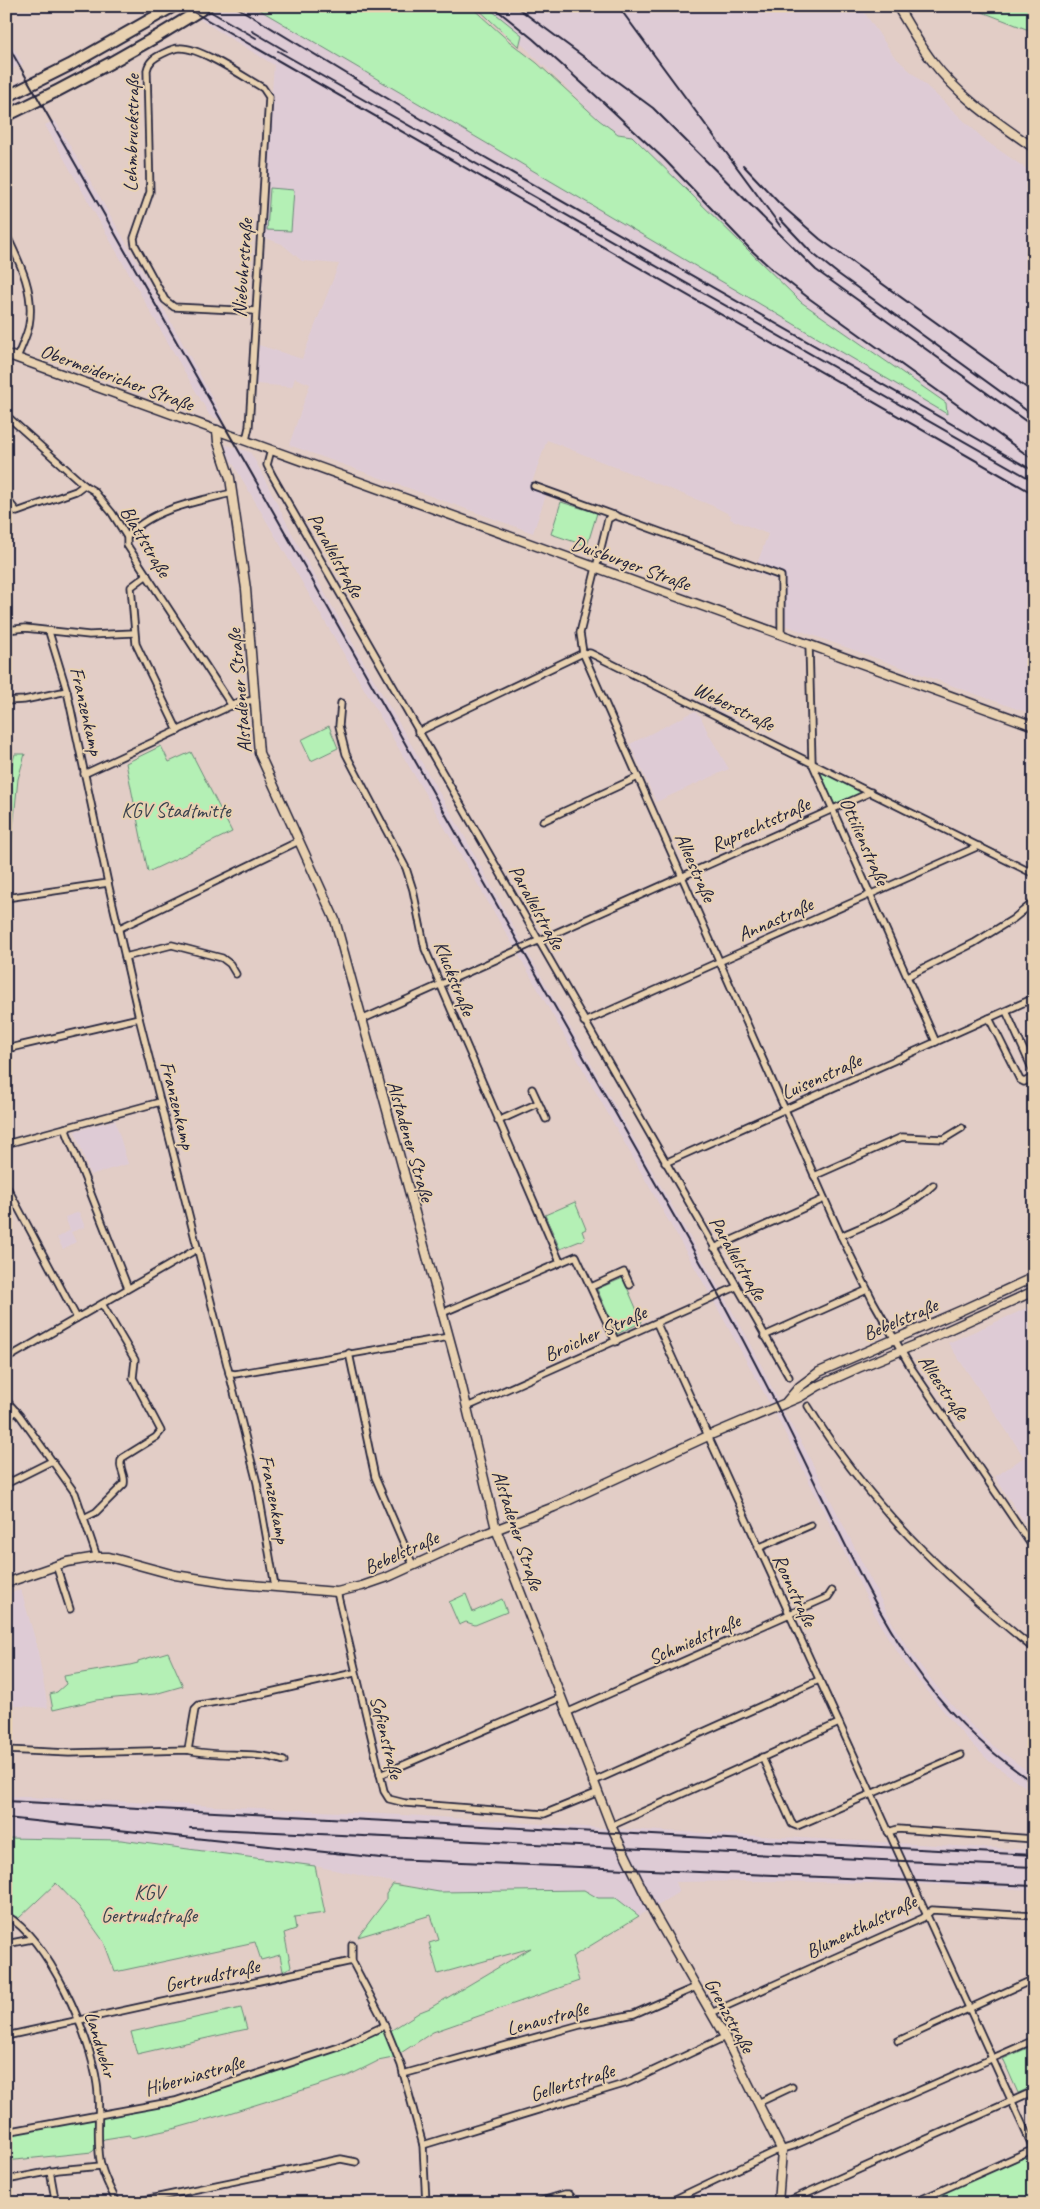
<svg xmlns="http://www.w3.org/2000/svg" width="1040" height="2209" font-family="Caveat,sans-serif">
<rect width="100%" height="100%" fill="#e2cdc6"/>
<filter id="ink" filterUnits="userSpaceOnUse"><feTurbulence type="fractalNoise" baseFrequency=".02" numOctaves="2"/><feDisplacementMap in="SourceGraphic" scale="10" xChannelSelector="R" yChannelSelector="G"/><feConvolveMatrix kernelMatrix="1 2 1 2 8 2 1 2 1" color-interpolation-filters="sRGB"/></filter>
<g filter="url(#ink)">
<g fill="#decbd5">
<path d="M 178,6 L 253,6 L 947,413 L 946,403 L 801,302 L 632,136 L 618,134 L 599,120 L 483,6 L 860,6 L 894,56 L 986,141 L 1034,174 L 1034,715 L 776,622 L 777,580 L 754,572 L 768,534 L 730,519 L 731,515 L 713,506 L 547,440 L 530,488 L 546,495 L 533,533 L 289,445 L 310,384 L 295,378 L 292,387 L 256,384 L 259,345 L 302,359 L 339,264 L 302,261 L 282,244 L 263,237 L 261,233 L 274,65 Z"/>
<path d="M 6,36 L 23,64 L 12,69 L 6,60 Z"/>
<path d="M 55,120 L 158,298 L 225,421 L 210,416 L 167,341 L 45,125 Z"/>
<path d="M 227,445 L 250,452 L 256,462 L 299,547 L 359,654 L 466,839 L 520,939 L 751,1344 L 784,1413 L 804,1447 L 895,1628 L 913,1656 L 940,1691 L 967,1721 L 991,1744 L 1034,1776 L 1034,1793 L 989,1761 L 959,1730 L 908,1668 L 880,1625 L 777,1417 L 712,1298 L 513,945 L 228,455 L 225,446 Z"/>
<path d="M 695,711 L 698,715 L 700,715 L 708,733 L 729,769 L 656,802 L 630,744 Z"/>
<path d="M 115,1120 L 128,1164 L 90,1175 L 75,1131 Z"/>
<path d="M 79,1212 L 85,1227 L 71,1232 L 76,1242 L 63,1249 L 57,1238 L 70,1230 L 65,1217 Z"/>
<path d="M 1034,1305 L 1034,1537 L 995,1477 L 1024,1457 L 948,1343 Z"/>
<path d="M 21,1590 L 37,1646 L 48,1708 L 6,1705 L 6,1594 Z"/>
<path d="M 6,1796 L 423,1816 L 585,1827 L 1034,1850 L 1034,1890 L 919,1884 L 764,1881 L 675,1882 L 679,1892 L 639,1916 L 616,1898 L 598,1898 L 584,1890 L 439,1892 L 315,1866 L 121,1840 L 6,1838 Z"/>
</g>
<g fill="#b4f0b5" stroke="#6b8978">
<path d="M 253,6 L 470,6 L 511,43 L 537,63 L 599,120 L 618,134 L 632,136 L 801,302 L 946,403 L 947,414 Z"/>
<path d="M 475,6 L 486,6 L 522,35 L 519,47 Z"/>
<path d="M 967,6 L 1034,6 L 1034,32 Z"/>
<path d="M 270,188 L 294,190 L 291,231 L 267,230 Z"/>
<path d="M 561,502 L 597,513 L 587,546 L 551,534 Z"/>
<path d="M 329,726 L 338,748 L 311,761 L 301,740 Z"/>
<path d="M 161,746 L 169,762 L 191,752 L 232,832 L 148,872 L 126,763 Z"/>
<path d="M 15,754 L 25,754 L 18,779 L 11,848 L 6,849 L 6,783 Z"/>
<path d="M 812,763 L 871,792 L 833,809 Z"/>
<path d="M 575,1202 L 586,1229 L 582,1231 L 585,1239 L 560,1249 L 545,1215 Z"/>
<path d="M 623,1278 L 642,1322 L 617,1334 L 597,1289 Z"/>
<path d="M 466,1594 L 473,1612 L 502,1599 L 507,1612 L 475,1625 L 466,1622 L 459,1625 L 449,1602 Z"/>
<path d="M 168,1652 L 183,1686 L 155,1694 L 96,1700 L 53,1710 L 50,1694 L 57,1692 L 66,1684 L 64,1676 L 130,1665 L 138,1663 L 138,1661 Z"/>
<path d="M 6,1838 L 121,1840 L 315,1866 L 325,1913 L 294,1917 L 296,1929 L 284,1933 L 291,1967 L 283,1971 L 280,1955 L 261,1960 L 255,1942 L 115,1972 L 104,1942 L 79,1907 L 56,1883 L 19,1918 L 6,1912 Z"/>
<path d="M 393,1884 L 439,1892 L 584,1890 L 598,1898 L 616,1898 L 639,1916 L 572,1957 L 579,1981 L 433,2032 L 393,2058 L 378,2061 L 348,2076 L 226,2114 L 173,2129 L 131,2138 L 129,2135 L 104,2139 L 92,2152 L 6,2161 L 6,2132 L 159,2104 L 339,2047 L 384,2026 L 387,2033 L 420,2012 L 430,2008 L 531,1948 L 438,1974 L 429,1943 L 439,1940 L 431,1915 L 358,1937 L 386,1900 L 386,1894 Z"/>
<path d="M 241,2008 L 247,2029 L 137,2054 L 131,2032 Z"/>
<path d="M 1034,2045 L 1034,2086 L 1018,2093 L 1003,2059 Z"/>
<path d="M 1028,2156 L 1034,2169 L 1033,2203 L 917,2203 Z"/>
</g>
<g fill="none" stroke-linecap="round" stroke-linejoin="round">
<g stroke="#22223b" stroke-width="9">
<g id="street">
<path d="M 6,234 C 20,263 35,292 29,325 C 27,336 21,347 17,358"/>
<path d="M 6,415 L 84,485 L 94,491 L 112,513 L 127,537 L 127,545 L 232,706"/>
<path d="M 246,440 L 249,427 L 269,97 L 263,88 C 244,77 200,47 180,48 C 173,48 168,51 162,54 C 154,58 149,61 147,70 L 150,192 L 134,238 L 135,245 L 165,300 L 174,307 L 256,311"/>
<path d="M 271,450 L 267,465 L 272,475 L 789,1377"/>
<path d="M 534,486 L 781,576 L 781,634"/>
<path d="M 6,498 L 17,512 L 76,491 L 84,485"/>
<path d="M 615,515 L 608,519 L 580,633 L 583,653 L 841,1236 L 873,1301 L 910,1366 L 1034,1549"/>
<path d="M 127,537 C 150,509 199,501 232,493"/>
<path d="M 147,575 L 131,587 L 136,644 L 178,731"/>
<path d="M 6,630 L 25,628 L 89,635 L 134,633"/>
<path d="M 49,632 L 67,691 L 108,883 L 139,1018 L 257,1483 L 275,1586"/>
<path d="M 809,644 L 812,763 L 936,1042"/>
<path d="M 6,701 L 24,700 L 67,691"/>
<path d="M 341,703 L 339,726 L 346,754 L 406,868 L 413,890 L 425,949 L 560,1262"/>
<path d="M 418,732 L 583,653 L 590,653 L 1034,874"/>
<path d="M 84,774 L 237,703 L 254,700"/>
<path d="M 543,821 L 638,777"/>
<path d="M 6,898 L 108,883"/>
<path d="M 118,929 L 299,841"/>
<path d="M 125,957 L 172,945 L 222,958 L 230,964 L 236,974"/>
<path d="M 908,976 L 974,943 L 1013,919 L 1034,902"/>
<path d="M 1006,1011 L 1034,1073"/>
<path d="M 989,1018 L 1020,1080 L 1024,1082 L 1034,1077"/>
<path d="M 361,1020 L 871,792"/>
<path d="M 584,1022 L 979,846"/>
<path d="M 6,1049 L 139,1018"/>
<path d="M 532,1089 L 546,1119"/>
<path d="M 498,1121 L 538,1103"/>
<path d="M 65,1128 L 128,1288"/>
<path d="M 6,1144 L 160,1102"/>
<path d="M 665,1163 L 1034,998"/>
<path d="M 814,1176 L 902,1137 L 944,1139 L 962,1128"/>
<path d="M 6,1185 L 77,1318"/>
<path d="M 841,1236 C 872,1222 908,1209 933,1185"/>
<path d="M 714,1248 L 824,1199"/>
<path d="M 591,1287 L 624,1272 L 630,1285"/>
<path d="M 442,1313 L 576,1256 L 616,1342"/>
<path d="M 657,1324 L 1034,2150"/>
<path d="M 764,1336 L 867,1290"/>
<path d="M 349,1353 L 375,1477 L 413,1565"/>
<path d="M 6,1359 L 197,1249"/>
<path d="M 229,1373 L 235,1374 L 449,1337"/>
<path d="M 6,1400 L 20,1416 L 75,1493 L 97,1557"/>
<path d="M 808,1406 C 868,1504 945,1577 1034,1649"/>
<path d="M 467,1407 L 736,1287"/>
<path d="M 6,1419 L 16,1411"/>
<path d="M 6,1484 L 52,1461"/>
<path d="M 84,1518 L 96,1512 L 124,1484 C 126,1474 117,1467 122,1458 L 156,1437 L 161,1431 L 133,1378 L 135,1360 L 102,1304"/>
<path d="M 758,1548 L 811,1525"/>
<path d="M 56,1565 L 70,1609"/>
<path d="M 337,1592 L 384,1791 L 389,1799 L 405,1803 L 544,1814 L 596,1793"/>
<path d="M 566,1713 L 828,1597 L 832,1591"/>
<path d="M 6,1750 L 69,1753 L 188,1750 C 219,1758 253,1750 284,1761"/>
<path d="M 188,1750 L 195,1709 L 199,1705 L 262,1694 L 354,1673"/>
<path d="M 762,1757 L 792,1824 L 797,1826 L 961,1755"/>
<path d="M 380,1775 L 560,1698"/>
<path d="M 592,1782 L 819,1680"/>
<path d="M 611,1826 L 839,1723"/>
<path d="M 888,1832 L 898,1829 L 1034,1839"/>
<path d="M 6,1915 C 50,1942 90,2034 97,2084 C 101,2109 96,2136 100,2160 C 102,2175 111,2189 117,2203"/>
<path d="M 6,1944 L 32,1939"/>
<path d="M 352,1945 L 352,1961 L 381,2016 L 401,2065 L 423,2145 L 426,2203"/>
<path d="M 711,2013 L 923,1918 L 932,1910 L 1034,1916"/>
<path d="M 6,2036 L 352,1961"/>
<path d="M 898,2041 L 1034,1979"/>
<path d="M 403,2074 L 580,2025 L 634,2014 L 696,1987"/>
<path d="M 758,2103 L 792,2087"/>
<path d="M 6,2132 L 175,2101 L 339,2047 L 384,2026"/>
<path d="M 423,2145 L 627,2083 L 725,2037"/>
<path d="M 6,2180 L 58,2170 L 101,2166"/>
<path d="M 49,2203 L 49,2200 L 55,2199 L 50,2171"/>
<path d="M 130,2203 L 341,2159 L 356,2162"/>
<path d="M 535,2203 L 565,2194 L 569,2194 L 576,2203"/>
<path d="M 667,2203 L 774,2152 L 793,2146 L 1034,2040"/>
<path d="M 784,2203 L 1034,2091"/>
<path d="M 913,2203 L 1034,2149"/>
</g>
</g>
<g stroke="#22223b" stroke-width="11">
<g id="secondary">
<path d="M 897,6 C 909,25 919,44 932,61 C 960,98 997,122 1034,148"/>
<path d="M 6,354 L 1034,726"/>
<path d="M 217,430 L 218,442 L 230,478 L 246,589 L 259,753 L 335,920 L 458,1370 L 496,1529 L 611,1826 L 654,1913 L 725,2037 L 782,2151 L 778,2203"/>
<path d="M 787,1401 L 799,1387 L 819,1372 L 962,1310 L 1034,1277"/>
<path d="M 6,1583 L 67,1562 L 97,1557 L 109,1557 L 175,1575 L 227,1583 L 337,1592 L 362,1586 L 388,1577 L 469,1540 L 554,1507 L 708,1436 L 800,1397 L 818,1386 L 858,1368 L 915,1345 L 1034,1291"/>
</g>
</g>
<g stroke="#22223b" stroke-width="14">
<g id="highway">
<path d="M 6,97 L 70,65 L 174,6"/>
<path d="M 6,116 C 76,83 142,47 207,6"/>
</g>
</g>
<use href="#street" stroke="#e8d1b1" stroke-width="5.5"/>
<use href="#secondary" stroke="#e8d1b1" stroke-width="8"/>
<use href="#highway" stroke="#e8d1b1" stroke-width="10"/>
<g stroke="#22223b" stroke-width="2">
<path d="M 183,6 L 1034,494"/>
<path d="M 201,6 L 256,38"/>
<path d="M 235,6 L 474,151 L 1034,471"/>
<path d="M 492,6 L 533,39 L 604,103 L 664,159 L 750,249 L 774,271 L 810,299 L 1034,460"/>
<path d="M 515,6 L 653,108 L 816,270 L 1034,427"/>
<path d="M 618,6 L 781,227"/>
<path d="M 252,31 L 286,51"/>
<path d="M 6,42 L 715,1288 C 751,1354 785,1420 817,1487 C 876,1607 918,1706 1034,1783"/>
<path d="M 278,51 L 1034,481"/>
<path d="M 743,165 L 780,204 L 820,239 L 1034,393"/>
<path d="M 780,219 L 812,253 L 837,273 L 1034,416"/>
<path d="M 6,1801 L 1034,1855"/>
<path d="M 6,1818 L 390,1859 L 1034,1886"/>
<path d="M 190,1828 L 1034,1867"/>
</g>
</g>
</g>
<g text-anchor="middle" stroke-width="4" stroke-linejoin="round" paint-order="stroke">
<g font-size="20" fill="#22223b" stroke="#e8d1b1">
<text transform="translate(131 133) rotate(-89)" y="7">Lehmbruckstraße</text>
<text transform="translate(242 268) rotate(-86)" y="7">Niebuhrstraße</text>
<text transform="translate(117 377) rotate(20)" y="7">Obermeidericher Straße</text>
<text transform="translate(146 541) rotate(59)" y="7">Blattstraße</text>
<text transform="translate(336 555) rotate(61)" y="7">Parallelstraße</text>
<text transform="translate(631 563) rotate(20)" y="7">Duisburger Straße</text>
<text transform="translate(239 691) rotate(-95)" y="7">Alstadener Straße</text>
<text transform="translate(734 706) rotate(26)" y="7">Weberstraße</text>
<text transform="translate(87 711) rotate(77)" y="7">Franzenkamp</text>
<text transform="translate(760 824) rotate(-24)" y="7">Ruprechtstraße</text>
<text transform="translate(865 841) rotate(66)" y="7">Ottilienstraße</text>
<text transform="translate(696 867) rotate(66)" y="7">Alleestraße</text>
<text transform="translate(537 907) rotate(61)" y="7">Parallelstraße</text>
<text transform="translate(775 919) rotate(-24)" y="7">Annastraße</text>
<text transform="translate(455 978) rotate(68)" y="7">Kluckstraße</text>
<text transform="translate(821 1076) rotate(-24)" y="7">Luisenstraße</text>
<text transform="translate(178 1105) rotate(76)" y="7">Franzenkamp</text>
<text transform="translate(411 1141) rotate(74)" y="7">Alstadener Straße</text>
<text transform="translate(738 1258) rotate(60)" y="7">Parallelstraße</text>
<text transform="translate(900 1319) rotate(-23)" y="7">Bebelstraße</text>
<text transform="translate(595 1333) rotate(-24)" y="7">Broicher Straße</text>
<text transform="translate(944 1387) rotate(56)" y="7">Alleestraße</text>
<text transform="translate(275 1499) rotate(79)" y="7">Franzenkamp</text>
<text transform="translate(518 1530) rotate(72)" y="7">Alstadener Straße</text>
<text transform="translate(401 1552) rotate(-24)" y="7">Bebelstraße</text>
<text transform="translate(795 1590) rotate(65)" y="7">Roonstraße</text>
<text transform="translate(694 1639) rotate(-24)" y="7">Schmiedstraße</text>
<text transform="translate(387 1737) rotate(76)" y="7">Sofienstraße</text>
<text transform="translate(861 1926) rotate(-26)" y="7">Blumenthalstraße</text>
<text transform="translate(212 1975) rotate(-12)" y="7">Gertrudstraße</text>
<text transform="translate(730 2015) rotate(61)" y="7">Grenzstraße</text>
<text transform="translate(547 2018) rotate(-15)" y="7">Lenaustraße</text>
<text transform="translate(101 2044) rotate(73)" y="7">Landwehr</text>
<text transform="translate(194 2075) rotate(-16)" y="7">Hiberniastraße</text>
<text transform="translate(572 2082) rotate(-17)" y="7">Gellertstraße</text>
</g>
<g font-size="20" fill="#38414d" stroke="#e8d1b1">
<text x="176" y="817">KGV Stadtmitte</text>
<text x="149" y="1899">KGV<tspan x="149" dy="23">Gertrudstraße</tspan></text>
</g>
</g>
<rect width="1040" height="2209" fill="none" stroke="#e8d1b1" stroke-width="25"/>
<rect x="12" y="12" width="1015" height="2184" fill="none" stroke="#22223b" stroke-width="2" filter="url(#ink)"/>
</svg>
